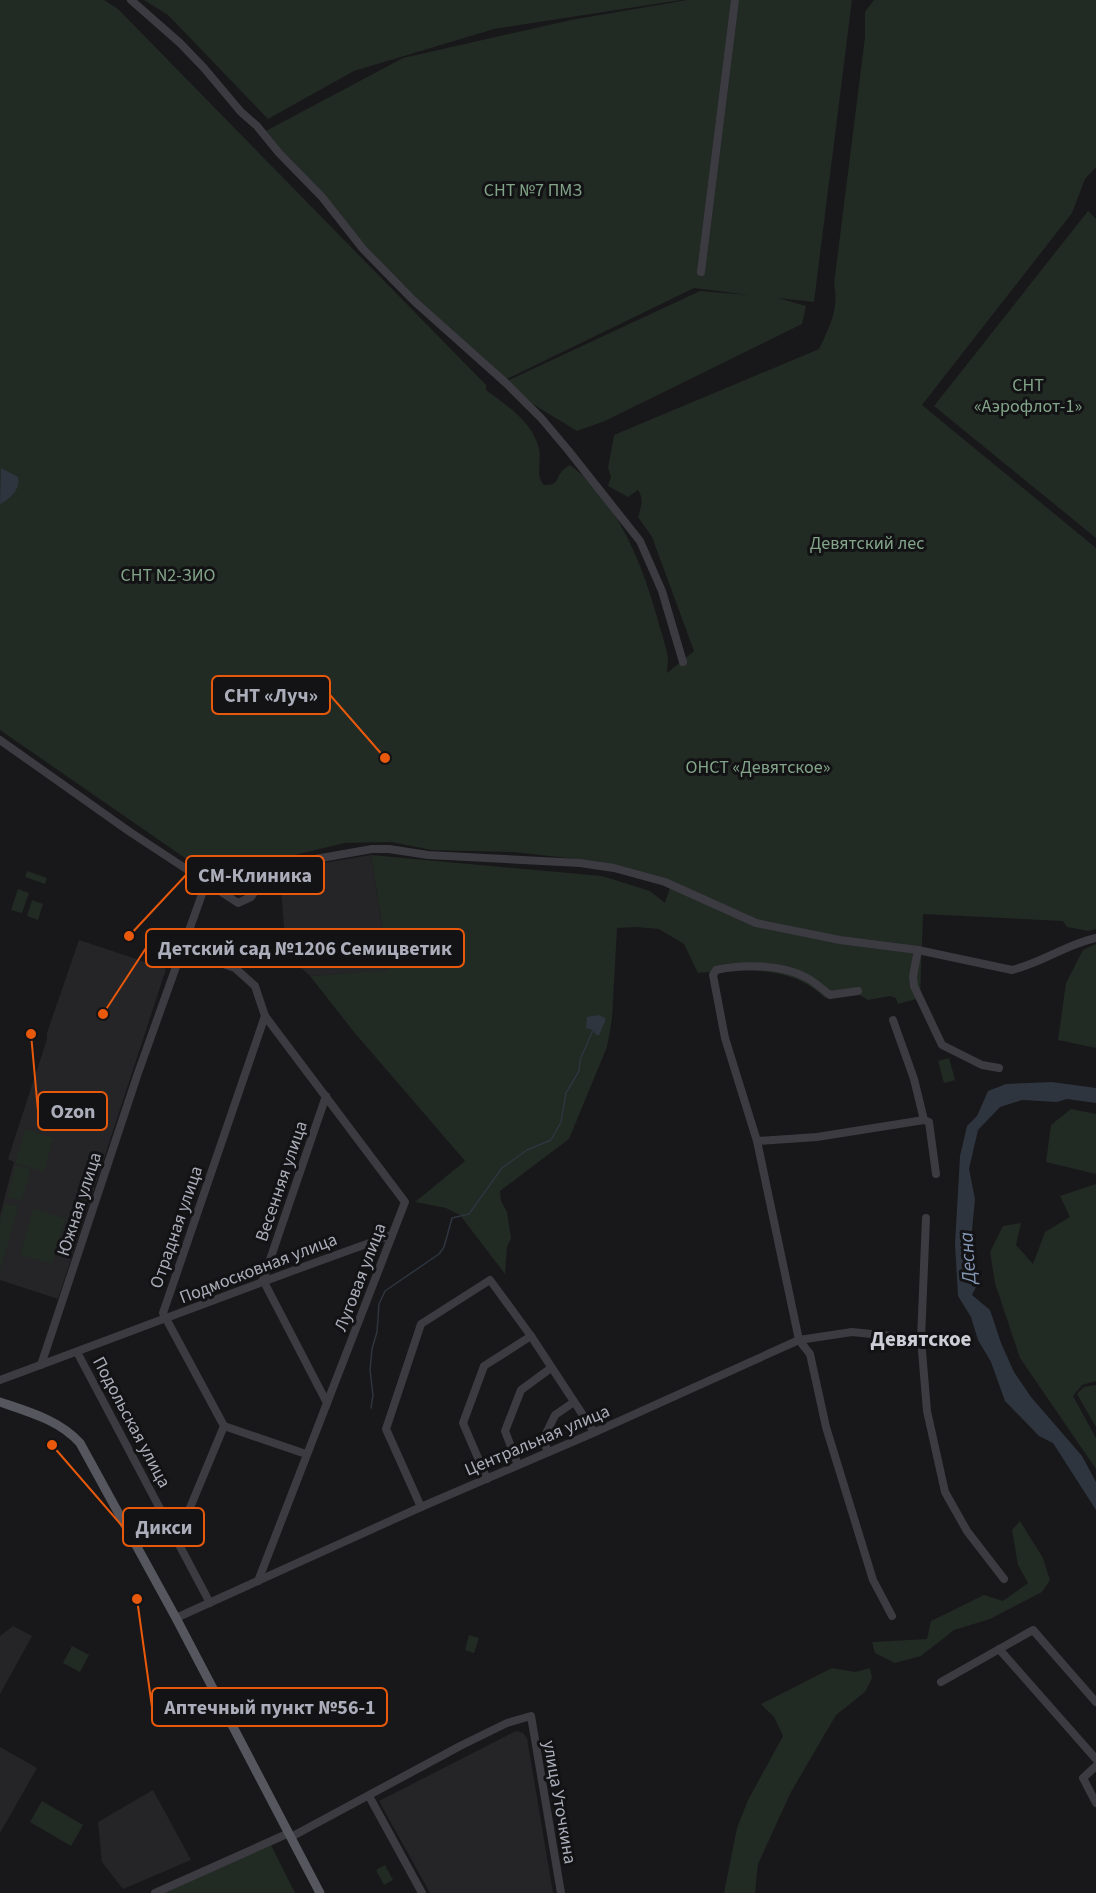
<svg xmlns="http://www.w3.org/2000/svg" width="1096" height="1893" font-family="'Source Sans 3',sans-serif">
<rect width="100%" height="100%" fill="#18181a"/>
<g fill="#252427">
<path d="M 371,855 L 389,971 L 310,976 L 286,954 L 281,887 L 294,868 Z"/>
<path d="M 79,940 L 166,969 L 58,1299 L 0,1280 L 0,1215 L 14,1162 L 8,1159 L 47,1039 L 47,1033 Z"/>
<path d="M 13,1626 L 32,1636 L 0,1694 L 0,1636 Z"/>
<path d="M 516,1731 L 523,1733 L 527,1738 L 553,1893 L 430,1893 L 379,1801 Z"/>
<path d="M 0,1747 L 37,1768 L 0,1833 Z"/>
<path d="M 153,1790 L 191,1860 L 123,1889 L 102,1862 L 98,1822 Z"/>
</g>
<g fill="#222a24">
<path d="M 0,0 L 104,0 L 118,9 L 486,385 L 486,390 C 506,405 533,422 539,449 C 542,461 535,476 544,485 C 559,485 555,480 562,471 C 564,469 567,467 570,465 C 619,502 643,566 659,624 C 662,635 667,648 668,660 C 668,664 667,669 667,673 L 694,651 L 652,537 L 638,517 C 641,507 644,499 638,490 L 628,497 L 608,486 L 611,477 L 608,468 L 614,435 L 819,349 C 830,326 839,309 834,284 L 865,37 L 865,12 L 874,0 L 1096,0 L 1096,167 L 1085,179 L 1072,213 L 922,405 L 1096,548 L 1096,929 L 1088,931 L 1067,927 L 1063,921 L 923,914 L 920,998 L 898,1004 L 896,998 L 890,996 L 868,1000 L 858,994 L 825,998 C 790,964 743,970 698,973 L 684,944 L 659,929 L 636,927 L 617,928 L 612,1019 L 607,1047 L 569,1139 L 500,1191 L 501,1201 L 507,1212 L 511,1238 L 507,1247 L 505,1274 L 460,1215 L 446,1208 L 415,1202 L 465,1161 L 354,1032 L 310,976 L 389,970 L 371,855 L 602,876 L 650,891 L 665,903 L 672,881 L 595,861 L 513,852 L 432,850 L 391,842 L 345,843 L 273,860 L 265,857 C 261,871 254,889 240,896 L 0,730 Z"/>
<path d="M 144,0 L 681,0 L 494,29 L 354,71 L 268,119 L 168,15 Z"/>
<path d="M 687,0 L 852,0 L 814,302 L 778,298 L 806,306 L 802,324 L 605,421 L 577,431 L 531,403 L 507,381 L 700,291 L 750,295 L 694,288 L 505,380 L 379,266 L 262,133 L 403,58 L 571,20 Z"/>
<path d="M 1088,211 L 1096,219 L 1096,538 L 934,406 Z"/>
<path d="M 27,871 L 47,878 L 45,884 L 25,877 Z"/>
<path d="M 18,889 L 29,893 L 22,913 L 11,910 Z"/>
<path d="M 32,900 L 43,904 L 38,920 L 27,916 Z"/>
<path d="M 1096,944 L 1096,1048 L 1058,1040 L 1066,983 L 1083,950 Z"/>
<path d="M 949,1058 L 955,1080 L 944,1083 L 938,1061 Z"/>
<path d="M 1071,1109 L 1096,1114 L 1096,1174 L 1046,1162 L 1051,1125 Z"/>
<path d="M 25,1129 L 54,1138 L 44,1172 L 15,1163 Z"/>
<path d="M 16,1165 L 31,1170 L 22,1201 L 7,1197 Z"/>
<path d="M 1096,1184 L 1096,1381 L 1082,1385 L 1073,1396 L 1096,1438 L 1096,1469 L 1020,1358 L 995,1283 L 990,1252 L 1003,1226 L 1021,1223 L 1016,1245 L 1033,1264 L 1045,1232 L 1070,1217 L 1060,1196 Z"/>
<path d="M 5,1203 L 19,1206 L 0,1271 L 0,1221 Z"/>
<path d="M 33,1208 L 66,1219 L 52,1264 L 20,1255 Z"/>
<path d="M 1096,1385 L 1096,1427 L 1077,1394 L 1084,1387 Z"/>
<path d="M 1020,1521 L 1043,1558 L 1050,1580 L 1042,1592 L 990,1619 L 954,1630 L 921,1656 L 895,1663 L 875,1653 L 872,1642 L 927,1639 L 931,1621 L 984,1595 L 1003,1601 L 1028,1583 L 1018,1565 L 1012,1530 Z"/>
<path d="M 469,1635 L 479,1638 L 474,1653 L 465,1650 Z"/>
<path d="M 72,1646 L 89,1655 L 80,1672 L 63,1663 Z"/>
<path d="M 832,1668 L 855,1672 L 870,1668 L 872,1678 L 865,1692 L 836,1715 L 791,1792 L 758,1864 L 755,1893 L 724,1893 L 737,1828 L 748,1800 L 783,1736 L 774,1717 L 761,1704 Z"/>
<path d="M 42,1801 L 83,1825 L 71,1846 L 30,1822 Z"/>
<path d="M 271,1845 L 295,1893 L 160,1893 Z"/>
<path d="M 385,1865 L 393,1880 L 384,1885 L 376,1870 Z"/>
</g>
<g fill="#2e353e">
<path d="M 1,468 L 18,477 C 21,489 10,499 0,504 Z"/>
<path d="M 599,1015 L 605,1018 L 605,1022 L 599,1035 L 596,1035 L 593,1030 L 586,1028 L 587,1017 Z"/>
<path d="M 1052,1082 L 1096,1088 L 1096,1103 L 1067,1099 L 1057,1102 L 1022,1100 L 1000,1107 L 978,1130 L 969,1169 L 975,1199 L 971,1241 L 977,1285 L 972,1295 L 990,1310 L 1001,1343 L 1014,1372 L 1031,1397 L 1082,1456 L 1096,1482 L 1096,1510 L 1053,1443 L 1039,1436 L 1005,1401 L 991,1362 L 978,1340 L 971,1317 L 958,1296 L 955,1244 L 960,1156 L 967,1126 L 977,1116 L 988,1091 L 1006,1084 Z"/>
</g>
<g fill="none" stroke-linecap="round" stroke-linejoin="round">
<path stroke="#2e353e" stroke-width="1.5" d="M 371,1408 L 373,1395 L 370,1370 L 372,1349 L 377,1332 L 379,1304 L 385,1291 L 439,1254 L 444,1247 L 452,1218 L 469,1214 L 502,1168 L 527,1150 L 551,1140 L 561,1122 L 566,1093 L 579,1071 L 580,1060 L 593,1030"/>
<g stroke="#3b3b41" stroke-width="8">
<path d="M 131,0 L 180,43 L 204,68 L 241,112 L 257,126 L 279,153 L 322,197 L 363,249 L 414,301 L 507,384 L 541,418 L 568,450 L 640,541 L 662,591 L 683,662"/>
<path d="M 701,272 L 735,0"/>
<path d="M 0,740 L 130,832 L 238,903 L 251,897 L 266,874 L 277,868 L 293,863 L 372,849 L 389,849 L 428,855 L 580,863 L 614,868 L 665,882 L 756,923 L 840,940 L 918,950 L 1012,970 C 1042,963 1067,944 1096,938"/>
<path d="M 182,950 L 235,968 L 255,986 L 265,1016 L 405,1202 L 258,1581"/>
<path d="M 918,950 L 913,976 L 914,986 L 942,1045 L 982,1065 L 999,1068"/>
<path d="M 265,1016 L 163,1313 L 224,1426 L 306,1454"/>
<path d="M 326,1096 L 263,1280 L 327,1403"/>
<path d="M 924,1120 L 929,1122 L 936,1174"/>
<path d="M 757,1141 L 725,1038 L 713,975 L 716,970 C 742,964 783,964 807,978 C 815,982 822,989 830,995 L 858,991"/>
<path d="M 926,1218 L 921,1339 L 927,1411 L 945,1492 L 967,1531 L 1004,1579"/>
<path d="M 77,1352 L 210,1603"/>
<path d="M 41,1365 L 138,1073 L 206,883"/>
<path d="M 0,1380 C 131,1332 261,1281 392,1235"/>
<path d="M 548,1452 L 543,1440 L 555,1415 L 574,1402"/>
<path d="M 518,1465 L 505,1431 L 521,1390 L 551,1368"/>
<path d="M 487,1479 L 463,1423 L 484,1366 L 531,1336"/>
<path d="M 421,1507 L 386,1429 L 421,1324 L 490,1280 L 531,1336 L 594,1432"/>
<path d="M 177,1539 L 224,1426"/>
<path d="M 892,1616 L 873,1580 L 826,1427 L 810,1354 L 799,1340 L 757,1141 L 817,1137 L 924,1120 L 914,1079 L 893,1020"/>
<path d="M 176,1618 L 421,1507 L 593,1433 L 799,1340 L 852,1332 L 921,1339"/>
<path d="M 999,1649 L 1096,1759"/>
<path d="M 941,1682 L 1033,1630 L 1096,1702"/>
<path d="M 1096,1766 L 1083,1778 L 1096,1803"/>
<path d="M 369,1796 L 422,1893"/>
<path d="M 291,1837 L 462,1745 L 507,1723 L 531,1716 L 561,1893"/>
<path d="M 155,1893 L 289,1833"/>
</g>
<path stroke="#55565e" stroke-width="9" d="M 0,1402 C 29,1412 59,1420 80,1443 L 176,1618 L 320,1893"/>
</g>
<g text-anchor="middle" stroke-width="6" stroke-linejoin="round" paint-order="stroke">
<g font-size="18" fill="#82a489" stroke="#131315">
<text x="533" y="196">СНТ №7 ПМЗ</text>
<text x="1028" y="391">СНТ<tspan x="1028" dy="21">«Аэрофлот-1»</tspan></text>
<text x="867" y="549">Девятский лес</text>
<text x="168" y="581">СНТ N2-ЗИО</text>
<text x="758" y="773">ОНСТ «Девятское»</text>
</g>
<g font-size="18" fill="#abaeba" stroke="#131315">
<text transform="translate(281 1181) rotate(-71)" y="6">Весенняя улица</text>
<text transform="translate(79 1204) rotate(-72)" y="6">Южная улица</text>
<text transform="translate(176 1227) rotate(-71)" y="6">Отрадная улица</text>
<text transform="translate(258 1268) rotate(-21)" y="6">Подмосковная улица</text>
<text transform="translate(360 1277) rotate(-69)" y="6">Луговая улица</text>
<text transform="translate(132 1422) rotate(62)" y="6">Подольская улица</text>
<text transform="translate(537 1440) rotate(-23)" y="6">Центральная улица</text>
<text transform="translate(560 1802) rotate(80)" y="6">улица Уточкина</text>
</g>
<g font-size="20" font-style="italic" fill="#8397b4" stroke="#131315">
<text transform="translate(967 1258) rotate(-94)" y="7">Десна</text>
</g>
<g font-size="21" font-weight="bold" fill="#cccdd6" stroke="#131315">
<text x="921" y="1346">Девятское</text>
</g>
</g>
<path fill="none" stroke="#e8590c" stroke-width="2" d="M385 758L330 695M129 936L186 875M103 1014L146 948M31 1034L38 1111M52 1445L123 1527M137 1599L152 1707"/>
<g fill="#e8590c" stroke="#131315" stroke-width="2">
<circle cx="385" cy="758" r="6"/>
<circle cx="129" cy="936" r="6"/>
<circle cx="103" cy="1014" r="6"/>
<circle cx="31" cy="1034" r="6"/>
<circle cx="52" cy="1445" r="6"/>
<circle cx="137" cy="1599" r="6"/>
</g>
<g fill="#131315" stroke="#e8590c" stroke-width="2">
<rect x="212" y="676" width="118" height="38" rx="6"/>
<rect x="186" y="856" width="138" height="38" rx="6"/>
<rect x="146" y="929" width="318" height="38" rx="6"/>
<rect x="38" y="1092" width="69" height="38" rx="6"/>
<rect x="123" y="1508" width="81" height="38" rx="6"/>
<rect x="152" y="1688" width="235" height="38" rx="6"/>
</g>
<g font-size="20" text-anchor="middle" font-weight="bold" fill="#abaeba">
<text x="271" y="702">СНТ «Луч»</text>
<text x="255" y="882">СМ-Клиника</text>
<text x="305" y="955">Детский сад №1206 Семицветик</text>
<text x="73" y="1118">Ozon</text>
<text x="164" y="1534">Дикси</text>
<text x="270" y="1714">Аптечный пункт №56-1</text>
</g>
</svg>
